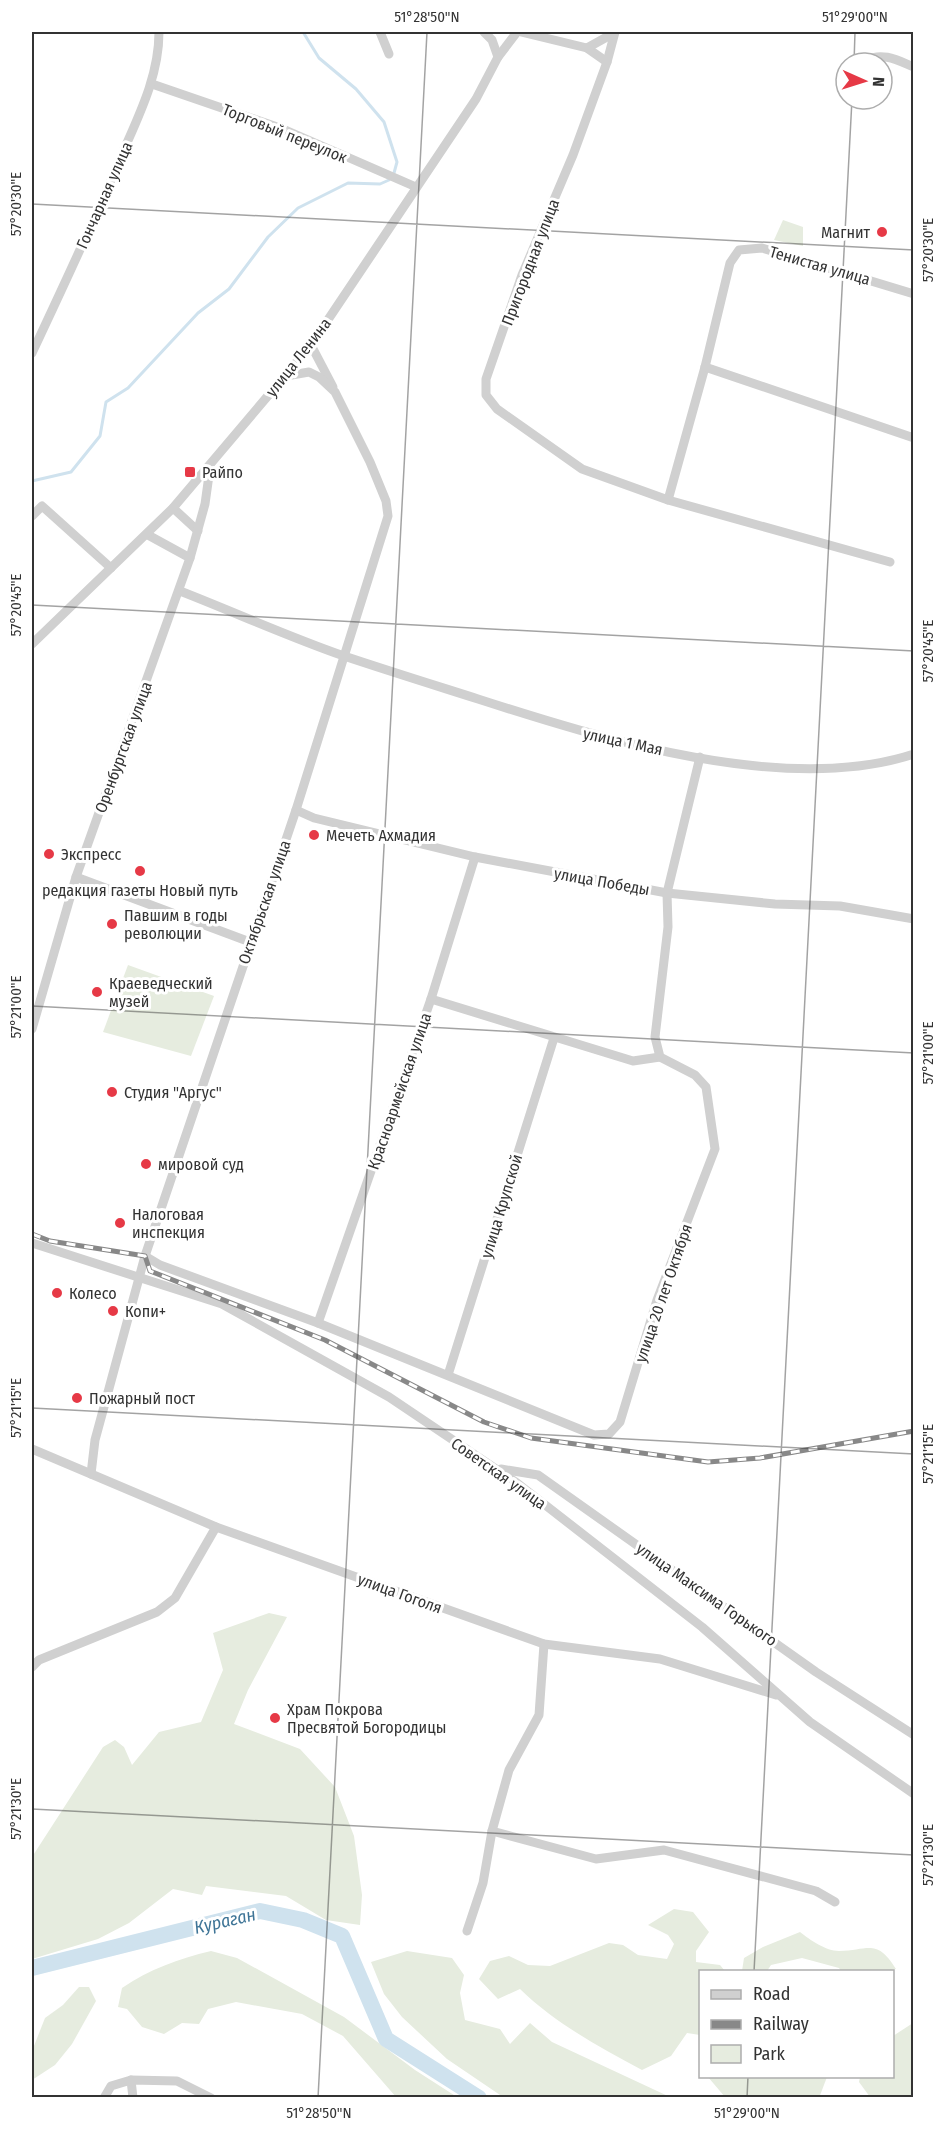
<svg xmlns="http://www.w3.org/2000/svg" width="945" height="2129" font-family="'Fira Sans Condensed',sans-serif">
<rect width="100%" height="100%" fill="#fff"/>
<g fill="#e6ecdf">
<path d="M 783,220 L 803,227 L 803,246 L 774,240 Z"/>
<path d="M 128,965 L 214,996 L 191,1056 L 103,1032 Z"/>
<path d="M 269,1613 L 287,1617 L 248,1690 L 234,1724 L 300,1749 L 335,1787 L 354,1836 L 362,1895 L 360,1925 L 326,1920 L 286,1896 L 206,1886 L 202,1895 L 173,1889 L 129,1923 L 98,1939 L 32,1959 L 32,1857 L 103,1747 L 115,1740 L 124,1747 L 132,1765 L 159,1732 L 201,1722 L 223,1670 L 213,1633 Z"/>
<path d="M 674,1909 L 693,1912 L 709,1932 L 696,1951 L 696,1962 L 720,1965 L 725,1971 L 700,1972 L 700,2035 L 687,2033 L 671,2056 L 642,2070 C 598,2046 556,2024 520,1989 L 498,1999 L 479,1979 L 490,1961 L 509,1956 L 528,1965 L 550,1966 L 609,1943 L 623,1945 L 638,1955 L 667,1959 L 674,1944 L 668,1935 L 648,1925 Z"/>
<path d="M 800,1932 C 810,1940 826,1951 839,1951 C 869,1950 877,1938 896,1969 L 886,1971 L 841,1971 L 839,1968 L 802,1958 L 771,1965 L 767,1971 L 742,1971 L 744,1958 L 763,1947 Z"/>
<path d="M 211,1951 L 237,1958 L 344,2017 L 415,2070 L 457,2097 L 396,2097 L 343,2036 L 302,2014 L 236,2002 L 208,2009 L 199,2024 L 182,2023 L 164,2034 L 142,2027 L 127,2009 L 118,2007 L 122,1988 C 150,1969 178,1959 211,1951 Z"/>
<path d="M 407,1951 L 452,1958 L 464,1975 L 460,1993 L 465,2020 L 500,2029 L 510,2044 L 530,2023 L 552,2042 L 670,2097 L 503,2097 L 447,2059 L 402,2017 L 384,1994 L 371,1962 Z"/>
<path d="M 79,1987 L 89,1987 L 96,2001 L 72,2044 L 55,2065 L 32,2080 L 32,2051 L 45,2018 L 63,2005 Z"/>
<path d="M 913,2023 L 913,2093 L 911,2097 L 870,2097 L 859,2082 L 860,2077 L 892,2076 L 893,2036 Z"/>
<path d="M 708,2077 L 708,2076 L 827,2077 L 819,2098 L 725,2097 Z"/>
</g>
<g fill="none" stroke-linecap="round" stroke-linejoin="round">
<g stroke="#cfe2ee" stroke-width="3">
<path d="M 303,32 L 319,58 L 356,89 L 384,122 L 397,162 L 394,173"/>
<path d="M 32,481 L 71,472 L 100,436 L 106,402 L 128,388 L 198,313 L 229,289 L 268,237 L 298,208 L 348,183 L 380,184 L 389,180"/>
</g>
<path stroke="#cfe2ee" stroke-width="16" d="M 32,1968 L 260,1911 L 303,1920 L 342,1936 L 386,2039 L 479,2098"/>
<g stroke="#d0d0d0" stroke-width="9">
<path d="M 380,32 L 389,54"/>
<path d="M 484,32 L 492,40 L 498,57"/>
<path d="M 521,32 L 587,48 L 607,62"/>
<path d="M 615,32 L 607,62 L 573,155 L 522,275 L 486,379 L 486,395 L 497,409 L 582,469 L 668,500 L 705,367 L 730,263 L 739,250 L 762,248 L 914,294"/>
<path d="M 587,48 L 614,33"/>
<path d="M 866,60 C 883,52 897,60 914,67"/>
<path d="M 152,84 L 283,129 L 416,187"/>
<path d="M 311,345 L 333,387"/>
<path d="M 32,353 C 62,289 92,226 119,161 C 137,119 159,78 159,32"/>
<path d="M 705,367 L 914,438"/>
<path d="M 668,500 L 890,562"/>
<path d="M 173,508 L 198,531"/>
<path d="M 32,516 L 42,506 L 111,568"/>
<path d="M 148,535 L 190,558"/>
<path d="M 180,591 C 234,612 289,637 344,656 C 389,671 434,685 478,699 C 602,739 786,796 914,754"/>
<path d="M 32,644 L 173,508 L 311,345 L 476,99 L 498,57 L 517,32"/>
<path d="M 296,810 L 314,818 L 475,857 L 667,893 L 775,904 L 840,906 L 914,919"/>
<path d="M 76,877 L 250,942"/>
<path d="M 431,999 L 633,1061 L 660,1057"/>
<path d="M 32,1029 L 76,877 L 190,558 L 205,504 L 210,468"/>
<path d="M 32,1243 L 222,1304 L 389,1397 L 517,1483 L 702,1627 L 810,1722 L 914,1794"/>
<path d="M 145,1256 L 160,1265 L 318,1323 L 594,1435 L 609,1434 L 620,1422 L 657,1300 L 715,1149 L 706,1087 L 695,1075 L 660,1057 L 655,1037 L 668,927 L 667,893 L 700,757"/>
<path d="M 318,1323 L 431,999 L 475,857"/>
<path d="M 448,1375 L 554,1038"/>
<path d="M 32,1449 L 216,1527 L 544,1644 L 660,1659 L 776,1695"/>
<path d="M 501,1469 L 538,1475 L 816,1672 L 914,1735"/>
<path d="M 91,1474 L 95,1440 L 145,1256 L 296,810 L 388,516 L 386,501 L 370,462 L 335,392 L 319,377 L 309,372 L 286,376"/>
<path d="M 32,1667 L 39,1660 L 157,1612 L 175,1598 L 216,1527"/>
<path d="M 492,1831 L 596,1859 L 664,1850 L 816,1891 L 835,1902"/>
<path d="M 467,1931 L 483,1883 L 492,1831 L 509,1770 L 539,1715 L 544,1644"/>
<path d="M 131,2080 L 133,2098"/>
<path d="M 104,2098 L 111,2086 L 131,2080 L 177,2081 L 211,2098"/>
</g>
<g stroke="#888" stroke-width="5">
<path id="rail" d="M 32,1234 L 50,1241 L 145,1256 L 150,1271 L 325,1340 L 484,1422 L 531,1438 L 708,1462 L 760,1458 L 914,1431"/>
</g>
<use href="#rail" stroke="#fff" stroke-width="3" stroke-dasharray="9" stroke-linecap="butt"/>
</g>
<path fill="none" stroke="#333" stroke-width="1.5" stroke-opacity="0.45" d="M 854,63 L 855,32M 32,204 L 914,250M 32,605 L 914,651M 32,1006 L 914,1053M 32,1408 L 914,1454M 32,1809 L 914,1855M 754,1972 L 852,99M 318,2098 L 427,32M 747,2098 L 748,2076"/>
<g fill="#e63946" stroke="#fff" stroke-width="2">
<circle cx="882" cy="232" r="6"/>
<rect x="184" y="466" width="12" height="12" rx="3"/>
<circle cx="314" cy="835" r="6"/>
<circle cx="49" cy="854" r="6"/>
<circle cx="140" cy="871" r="6"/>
<circle cx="112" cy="924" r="6"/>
<circle cx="97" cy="992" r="6"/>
<circle cx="112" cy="1092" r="6"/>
<circle cx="146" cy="1164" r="6"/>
<circle cx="120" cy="1223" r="6"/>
<circle cx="57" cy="1293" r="6"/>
<circle cx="113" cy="1311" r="6"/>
<circle cx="77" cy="1398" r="6"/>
<circle cx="275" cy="1718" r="6"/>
</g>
<g text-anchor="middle" stroke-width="6" stroke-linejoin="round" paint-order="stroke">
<g font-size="16" fill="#333" stroke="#fff">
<text transform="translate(285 133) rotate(22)" y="6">Торговый переулок</text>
<text transform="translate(104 195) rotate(-66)" y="6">Гончарная улица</text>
<text transform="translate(530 262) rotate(-69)" y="6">Пригородная улица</text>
<text transform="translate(820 265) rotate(16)" y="6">Тенистая улица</text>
<text transform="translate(298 357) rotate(-52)" y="6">улица Ленина</text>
<text transform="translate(623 741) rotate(12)" y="6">улица 1 Мая</text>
<text transform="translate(123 747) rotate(-70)" y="6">Оренбургская улица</text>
<text transform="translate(602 881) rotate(10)" y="6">улица Победы</text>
<text transform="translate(264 902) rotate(-71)" y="6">Октябрьская улица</text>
<text transform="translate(399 1091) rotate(-71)" y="6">Красноармейская улица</text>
<text transform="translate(501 1206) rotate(-73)" y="6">улица Крупской</text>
<text transform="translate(663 1293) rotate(-71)" y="6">улица 20 лет Октября</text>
<text transform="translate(499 1473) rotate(35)" y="6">Советская улица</text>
<text transform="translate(400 1593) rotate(20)" y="6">улица Гоголя</text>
<text transform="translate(707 1594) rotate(35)" y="6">улица Максима Горького</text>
</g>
<g font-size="16" fill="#333" stroke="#fff" text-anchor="start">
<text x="870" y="238" text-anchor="end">Магнит</text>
<text x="202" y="478">Райпо</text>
<text x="326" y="841">Мечеть Ахмадия</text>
<text x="61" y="860">Экспресс</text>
<text x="140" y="896" text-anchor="middle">редакция газеты Новый путь</text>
<text x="124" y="921">Павшим в годы<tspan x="124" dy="18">революции</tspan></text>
<text x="109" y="989">Краеведческий<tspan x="109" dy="18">музей</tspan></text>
<text x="124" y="1098">Студия "Аргус"</text>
<text x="158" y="1170">мировой суд</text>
<text x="132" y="1220">Налоговая<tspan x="132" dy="18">инспекция</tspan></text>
<text x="69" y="1299">Колесо</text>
<text x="125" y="1317">Копи+</text>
<text x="89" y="1404">Пожарный пост</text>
<text x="287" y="1715">Храм Покрова<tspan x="287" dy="18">Пресвятой Богородицы</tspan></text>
</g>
<g font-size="18" font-style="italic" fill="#3f7597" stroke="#fff">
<text transform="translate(225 1921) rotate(-13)" y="6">Кураган</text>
</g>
</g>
<rect width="945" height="2129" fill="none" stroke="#ffffff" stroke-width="66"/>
<rect x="699" y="1970" width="195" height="108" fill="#ffffff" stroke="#adadad" stroke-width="1.5"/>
<rect x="711" y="1990" width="30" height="9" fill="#d0d0d0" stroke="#adadad" stroke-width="1.5"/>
<text x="753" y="2000" font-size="18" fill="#333333">Road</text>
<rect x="711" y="2020" width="30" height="9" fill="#888888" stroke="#adadad" stroke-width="1.5"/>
<text x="753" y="2030" font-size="18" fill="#333333">Railway</text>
<rect x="711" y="2045" width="30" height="18" fill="#e6ecdf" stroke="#adadad" stroke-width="1.5"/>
<text x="753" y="2060" font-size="18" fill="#333333">Park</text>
<g transform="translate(864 81) rotate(93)"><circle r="28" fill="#ffffff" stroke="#adadad" stroke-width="1.5"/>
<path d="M0-4.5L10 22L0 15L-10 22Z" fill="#e63946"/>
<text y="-9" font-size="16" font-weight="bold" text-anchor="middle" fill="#333333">N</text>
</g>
<rect x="33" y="33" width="879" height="2063" fill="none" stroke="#333" stroke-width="2"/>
<g font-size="15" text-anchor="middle" fill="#333">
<text x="427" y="22">51°28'50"N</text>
<text x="855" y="22">51°29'00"N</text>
<text transform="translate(16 204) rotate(-90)" y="5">57°20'30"E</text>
<text transform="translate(928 250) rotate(-90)" y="5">57°20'30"E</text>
<text transform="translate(16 605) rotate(-90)" y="5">57°20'45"E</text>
<text transform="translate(928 651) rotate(-90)" y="5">57°20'45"E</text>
<text transform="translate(16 1007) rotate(-90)" y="5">57°21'00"E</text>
<text transform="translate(928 1053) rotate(-90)" y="5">57°21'00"E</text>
<text transform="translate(16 1408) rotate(-90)" y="5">57°21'15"E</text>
<text transform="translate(928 1454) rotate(-90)" y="5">57°21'15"E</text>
<text transform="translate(16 1809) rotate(-90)" y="5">57°21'30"E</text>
<text transform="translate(928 1855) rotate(-90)" y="5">57°21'30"E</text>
<text x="319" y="2118">51°28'50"N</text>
<text x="747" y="2118">51°29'00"N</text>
</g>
</svg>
